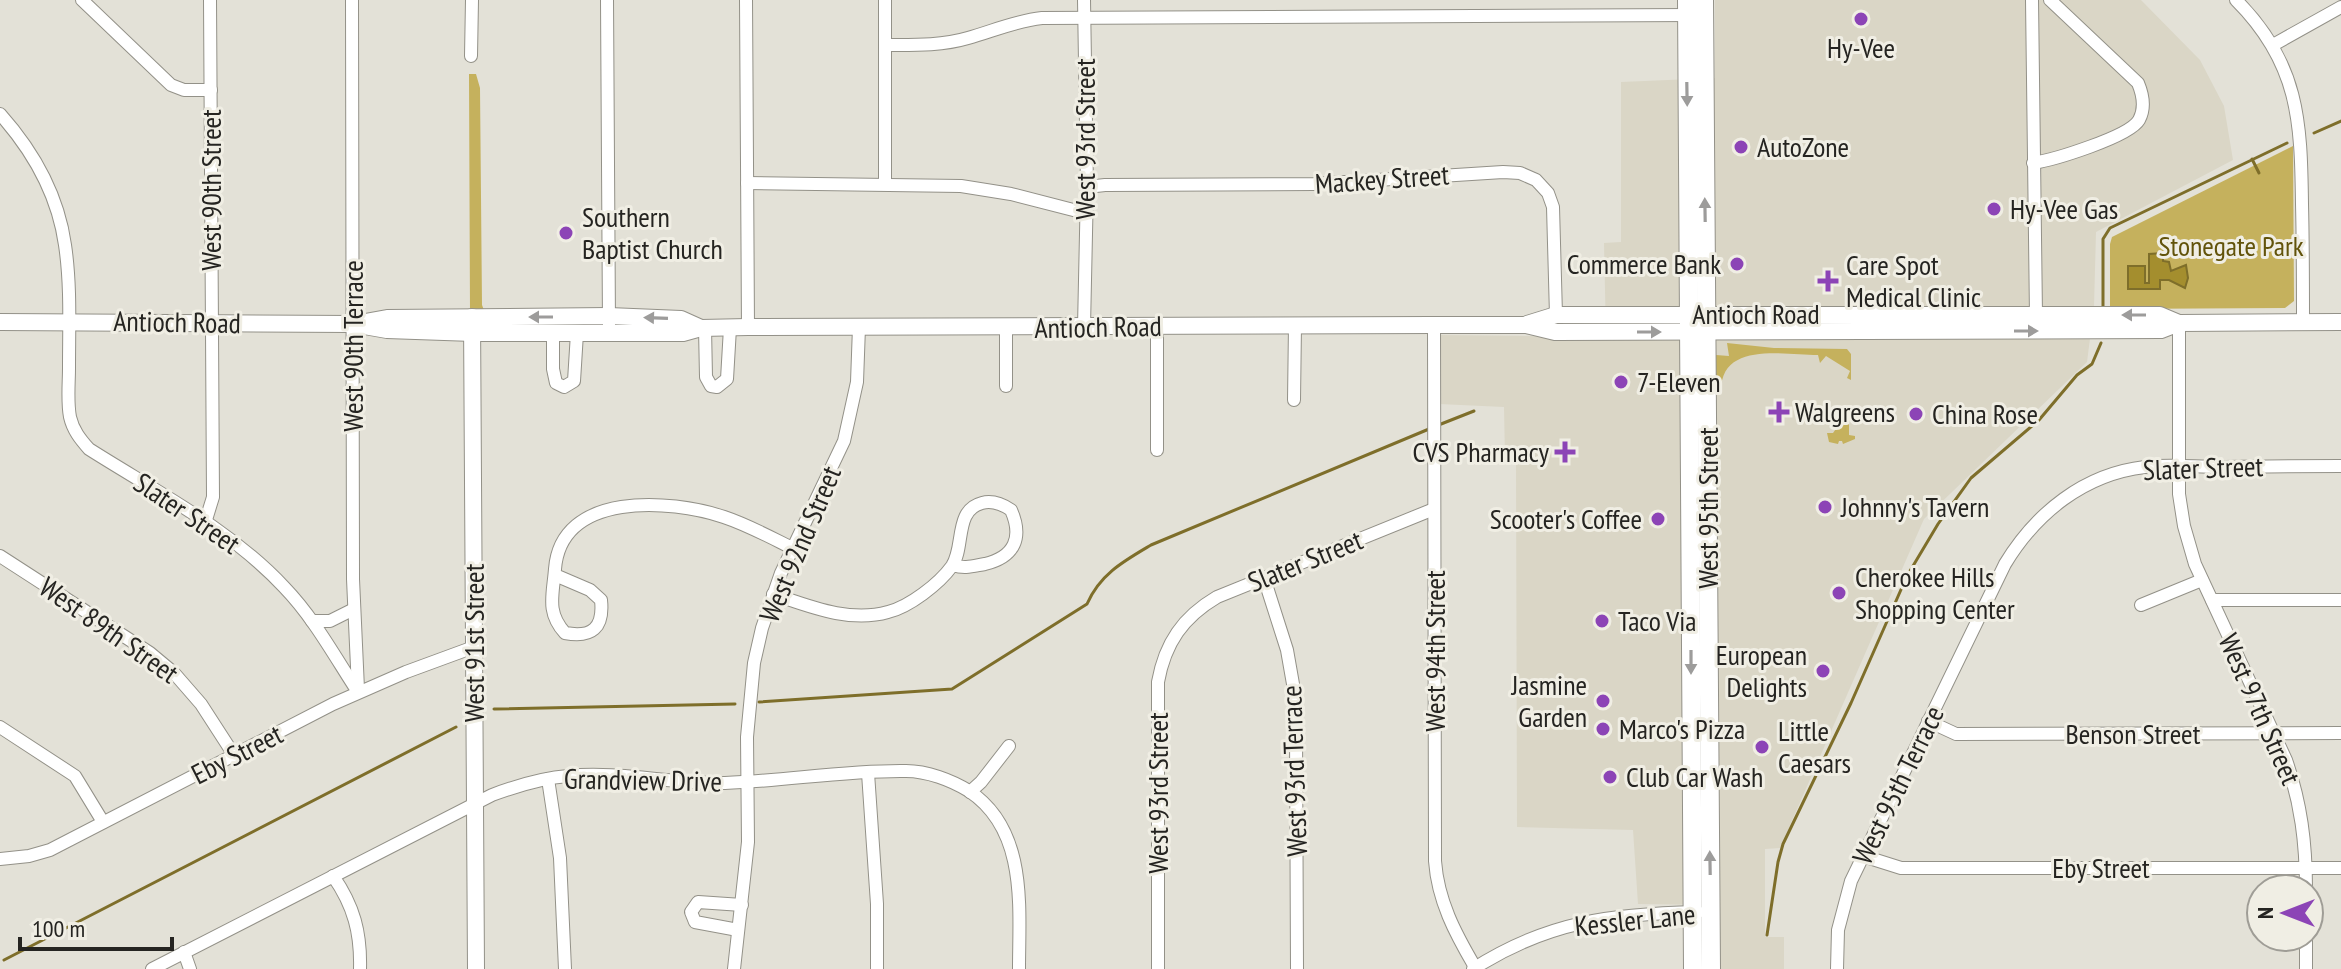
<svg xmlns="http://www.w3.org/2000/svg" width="2341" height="969" font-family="'PT Sans Narrow',sans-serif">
<rect width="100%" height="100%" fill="#e3e1d7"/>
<path fill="#dad6c6" d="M 1715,0 L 2141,0 L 2200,60 L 2224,106 L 2233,160 L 2096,232 L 2094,307 L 2087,362 L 1924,519 L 1780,848 L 1765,849 L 1765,937 L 1784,937 L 1784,969 L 1717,969 L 1716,905 L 1638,904 L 1633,830 L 1517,827 L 1516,460 L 1505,459 L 1504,407 L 1439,404 L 1438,335 L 1606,337 L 1604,243 L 1621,242 L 1621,82 L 1715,78 Z"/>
<g fill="#c5b15d">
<path d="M 469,74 L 476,74 L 480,88 L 482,305 L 485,313 L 470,313 Z"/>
<path d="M 2293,146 L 2294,301 L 2285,308 L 2110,309 L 2110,244 L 2112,237 Z"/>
<path d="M 1727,343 L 1774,348 L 1847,349 L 1851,354 L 1851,380 L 1847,378 L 1850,371 L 1826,356 L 1820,363 L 1818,355 C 1784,355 1721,341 1721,391 L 1716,391 L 1716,355 L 1729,356 Z"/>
<path d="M 1849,410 L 1849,435 L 1855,436 L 1855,439 L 1843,444 L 1842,441 L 1839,441 L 1838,444 L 1829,442 L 1827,433 L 1833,433 Z"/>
</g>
<path fill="#a48e2e" stroke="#7e6e2a" stroke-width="2" d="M 2163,253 L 2163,261 L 2169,262 L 2171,271 L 2186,265 L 2188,278 L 2185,288 L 2169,280 L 2160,280 L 2160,289 L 2128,289 L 2128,266 L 2145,266 L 2145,283 L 2149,283 L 2149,254 Z"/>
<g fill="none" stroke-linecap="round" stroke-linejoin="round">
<g stroke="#7e6e2a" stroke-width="3">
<path d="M 2314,133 L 2341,121"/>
<path d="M 2252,159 L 2259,173"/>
<path d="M 2103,306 L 2103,239 L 2110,228 L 2287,143"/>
<path d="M 1436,426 L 1474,411"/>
<path d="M 759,702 L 952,689 L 1087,604 C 1100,574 1124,561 1151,545 L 1429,429"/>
<path d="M 494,709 L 735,704"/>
<path d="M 1767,935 L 1778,862 L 1783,844 L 1851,703 L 1907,576 L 1938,524 L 1971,478 L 2039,420 L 2077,375 L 2092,364 L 2101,343"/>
<path d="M 4,960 L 456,727"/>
</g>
<g stroke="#939188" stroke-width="14">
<g id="street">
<path d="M 82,0 L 171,85 L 184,90 L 211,90"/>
<path d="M 352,0 L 353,579 L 358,689"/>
<path d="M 607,0 L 609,325"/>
<path d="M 746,0 L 748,327"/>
<path d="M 885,0 L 885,183"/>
<path d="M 1084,0 L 1087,187 L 1084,327"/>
<path d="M 2032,0 L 2036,316"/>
<path d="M 2236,0 C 2299,63 2301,121 2302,204 C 2303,244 2303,283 2303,322"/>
<path d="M 885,45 C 913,45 941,46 968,38 C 993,31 1015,21 1042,18 L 1694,15"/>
<path d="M 2273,45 L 2341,7"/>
<path d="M 471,56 L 472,0"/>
<path d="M 0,114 C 33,151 58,195 65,245 C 71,285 69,327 69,368 C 69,384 67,401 70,417 C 73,430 80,439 89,449 C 155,491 230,529 284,587 C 314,618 335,657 358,692"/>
<path d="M 2033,163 C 2053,160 2129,137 2139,120 C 2145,109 2143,95 2138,83 L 2050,0"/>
<path d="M 747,183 L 961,186 L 1011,194 L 1085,213"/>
<path d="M 1087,187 L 1105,185 L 1314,184 L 1503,172 L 1520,173 L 1536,180 L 1548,193 L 1553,207 L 1556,315"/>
<path d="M 2179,323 L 2179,494 L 2184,526 L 2195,564 L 2286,760 C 2301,803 2306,843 2306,889"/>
<path d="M 1434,325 L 1435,861 C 1438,901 1455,933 1475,967"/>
<path d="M 1157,326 L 1157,450"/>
<path d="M 705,328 L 706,377 L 711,386 L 717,387 L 727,379 L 730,328"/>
<path d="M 1006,328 L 1006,386"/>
<path d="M 553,333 L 553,369 L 556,383 L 564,387 L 574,381 L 577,333"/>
<path d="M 1294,400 L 1295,325"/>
<path d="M 205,523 L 213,497 L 210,0"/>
<path d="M 0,556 L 150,653 L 174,673 L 201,704 L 234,755"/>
<path d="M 555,575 L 590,590 L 601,600 C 604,628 592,638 565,633 C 546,612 553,595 555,569 C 561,491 670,499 724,517 C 748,525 770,537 792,548"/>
<path d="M 1264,578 L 1287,650 L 1293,684 L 1296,729 L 1297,969"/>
<path d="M 773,594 C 809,606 849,623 888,612 C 909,607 939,584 952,566 C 965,547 954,510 982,503 C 993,500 1002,504 1011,510 C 1023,537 1015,557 985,564 C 973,566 965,569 953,565"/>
<path d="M 2212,600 L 2341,600"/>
<path d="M 2141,605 L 2202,580"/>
<path d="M 312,621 L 330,621 L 354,609"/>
<path d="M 1928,721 L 1956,734 L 2341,733"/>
<path d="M 0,727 L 75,776 L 103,822"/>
<path d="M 868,773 L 877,904 L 877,969"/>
<path d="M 548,779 L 560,858 L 565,969"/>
<path d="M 970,792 L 981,782 L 1009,746"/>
<path d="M 1863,856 L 1901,868 L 2341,868"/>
<path d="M 0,859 L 29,856 L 50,850 L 333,704 L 406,672 L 474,647"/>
<path d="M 333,876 C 354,906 361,933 360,969"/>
<path d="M 738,930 L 695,922 L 691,912 L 698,902 L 742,905"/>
<path d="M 184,952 L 190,969"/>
<path d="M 152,969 L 492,795 C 516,786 541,778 568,776 C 619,771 673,784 725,783 C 785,781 846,770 906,771 C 927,771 951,780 969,791 C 1028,830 1019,908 1019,969"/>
<path d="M 734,969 L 748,842 L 747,737 L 754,663 L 762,628 L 781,573 L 844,441 L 857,382 L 859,327"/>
<path d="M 1158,969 L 1158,682 C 1165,643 1183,617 1217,597 L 1434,509"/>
<path d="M 1473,969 C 1548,921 1612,914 1698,912"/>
<path d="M 1837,969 L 1838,930 L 1851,881 L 2005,564 C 2036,513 2084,474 2145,467 C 2170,464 2194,467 2219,467 C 2259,466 2300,466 2341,466"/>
<path d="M 2306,969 L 2306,937"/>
</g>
</g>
<g stroke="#939188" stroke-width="18">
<g id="secondary">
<path d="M 472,317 L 476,969"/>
<path d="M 0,322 L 353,324 L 387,330 L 473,333 L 683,333 L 701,328 L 748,327 L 1434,325 L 1526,325 L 1555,332 L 2161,330 L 2179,323 L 2341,322"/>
<path d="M 365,322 L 387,318 L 609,316 L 681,319 L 701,328"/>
<path d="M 1527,324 L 1556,315 L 2160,315 L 2179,323"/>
</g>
</g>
<g stroke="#939188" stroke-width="20">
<g id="primary">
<path d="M 1687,0 L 1693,969"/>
<path d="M 1704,0 L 1711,969"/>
</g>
</g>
<use href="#street" stroke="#fff" stroke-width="12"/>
<use href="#secondary" stroke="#fff" stroke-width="16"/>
<use href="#primary" stroke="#fff" stroke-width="18"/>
</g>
<defs><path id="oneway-solid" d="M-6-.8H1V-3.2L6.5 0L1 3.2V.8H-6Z" transform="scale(2)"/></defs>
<g fill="#9d9c9b">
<use href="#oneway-solid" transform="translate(1687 94) rotate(89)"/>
<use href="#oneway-solid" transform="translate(1705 210) rotate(-91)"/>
<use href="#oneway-solid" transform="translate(2134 315) rotate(180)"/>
<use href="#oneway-solid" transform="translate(541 317) rotate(180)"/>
<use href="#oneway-solid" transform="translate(656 318) rotate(-178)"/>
<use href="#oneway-solid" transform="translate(2026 331)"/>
<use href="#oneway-solid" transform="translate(1649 332)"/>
<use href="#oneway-solid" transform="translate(1691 662) rotate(90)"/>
<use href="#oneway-solid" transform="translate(1710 863) rotate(-91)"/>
</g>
<g fill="#8c44b6" stroke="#f0eee4" stroke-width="3">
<circle cx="1861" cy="19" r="8"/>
<circle cx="1741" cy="147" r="8"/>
<circle cx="1994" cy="209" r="8"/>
<circle cx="566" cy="233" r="8"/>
<circle cx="1737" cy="264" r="8"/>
<path d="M1824 269h8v8h8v8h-8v8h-8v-8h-8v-8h8z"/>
<circle cx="1621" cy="382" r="8"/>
<path d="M1775 400h8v8h8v8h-8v8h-8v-8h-8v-8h8z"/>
<circle cx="1916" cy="414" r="8"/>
<path d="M1561 440h8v8h8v8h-8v8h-8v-8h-8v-8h8z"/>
<circle cx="1825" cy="507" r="8"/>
<circle cx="1658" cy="519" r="8"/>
<circle cx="1839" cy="593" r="8"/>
<circle cx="1602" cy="621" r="8"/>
<circle cx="1823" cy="671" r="8"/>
<circle cx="1603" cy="701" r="8"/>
<circle cx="1603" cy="729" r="8"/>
<circle cx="1762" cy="747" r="8"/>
<circle cx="1610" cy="777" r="8"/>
</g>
<g text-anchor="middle" stroke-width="6" stroke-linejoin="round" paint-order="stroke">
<g font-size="28" fill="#252421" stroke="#f0eee4" text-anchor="start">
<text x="1861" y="58" text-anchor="middle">Hy-Vee</text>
<text x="1757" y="157">AutoZone</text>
<text x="2010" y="219">Hy-Vee Gas</text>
<text x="582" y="227">Southern<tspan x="582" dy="32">Baptist Church</tspan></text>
<text x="1721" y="274" text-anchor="end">Commerce Bank</text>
<text x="1846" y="275">Care Spot<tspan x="1846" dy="32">Medical Clinic</tspan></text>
<text x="1637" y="392">7-Eleven</text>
<text x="1795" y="422">Walgreens</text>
<text x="1932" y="424">China Rose</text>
<text x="1549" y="462" text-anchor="end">CVS Pharmacy</text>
<text x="1841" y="517">Johnny's Tavern</text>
<text x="1642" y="529" text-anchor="end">Scooter's Coffee</text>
<text x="1855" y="587">Cherokee Hills<tspan x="1855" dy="32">Shopping Center</tspan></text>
<text x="1618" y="631">Taco Via</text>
<text x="1807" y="665" text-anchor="end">European<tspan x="1807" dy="32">Delights</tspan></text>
<text x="1587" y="695" text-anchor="end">Jasmine<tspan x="1587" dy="32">Garden</tspan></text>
<text x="1619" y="739">Marco's Pizza</text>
<text x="1778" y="741">Little<tspan x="1778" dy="32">Caesars</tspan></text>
<text x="1626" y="787">Club Car Wash</text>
</g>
<g font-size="28" fill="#252421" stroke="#f0eee4">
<text transform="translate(1085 139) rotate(-90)" y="10">West 93rd Street</text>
<text transform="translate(1382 179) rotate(-4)" y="10">Mackey Street</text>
<text transform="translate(211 190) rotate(-90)" y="10">West 90th Street</text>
<text x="1756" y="324">Antioch Road</text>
<text transform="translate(177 322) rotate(1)" y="10">Antioch Road</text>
<text transform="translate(1098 327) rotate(-1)" y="10">Antioch Road</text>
<text transform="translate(353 346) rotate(-90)" y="10">West 90th Terrace</text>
<text transform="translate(2203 468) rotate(-2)" y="10">Slater Street</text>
<text transform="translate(1708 508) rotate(-90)" y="10">West 95th Street</text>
<text transform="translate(187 513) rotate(34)" y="10">Slater Street</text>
<text transform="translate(800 544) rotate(-67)" y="10">West 92nd Street</text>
<text transform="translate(1305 561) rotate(-22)" y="10">Slater Street</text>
<text transform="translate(109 630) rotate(35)" y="10">West 89th Street</text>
<text transform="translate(474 643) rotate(-90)" y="10">West 91st Street</text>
<text transform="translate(1435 651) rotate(-90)" y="10">West 94th Street</text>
<text transform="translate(2260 709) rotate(66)" y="10">West 97th Street</text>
<text x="2133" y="744">Benson Street</text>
<text transform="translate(237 754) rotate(-27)" y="10">Eby Street</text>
<text transform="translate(1294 771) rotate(-92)" y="10">West 93rd Terrace</text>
<text transform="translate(643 780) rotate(1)" y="10">Grandview Drive</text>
<text transform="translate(1898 785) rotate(-64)" y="10">West 95th Terrace</text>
<text transform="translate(1158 793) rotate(-90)" y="10">West 93rd Street</text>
<text x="2101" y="878">Eby Street</text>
<text transform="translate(1635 920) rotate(-6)" y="10">Kessler Lane</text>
</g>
<g font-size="28" fill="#62530a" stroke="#f0eee4">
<text x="2231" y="256">Stonegate Park</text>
</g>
</g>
<g transform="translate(2285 913) rotate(270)"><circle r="38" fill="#f0eee4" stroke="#9f9d96" stroke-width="2"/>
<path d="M0-6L14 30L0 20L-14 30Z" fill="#8c44b6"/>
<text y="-12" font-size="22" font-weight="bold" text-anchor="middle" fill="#252421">N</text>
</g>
<path d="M20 937v12h152v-12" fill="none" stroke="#252421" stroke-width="4"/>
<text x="32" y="937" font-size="24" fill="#252421" stroke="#f0eee4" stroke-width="6" paint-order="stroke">100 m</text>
</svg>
